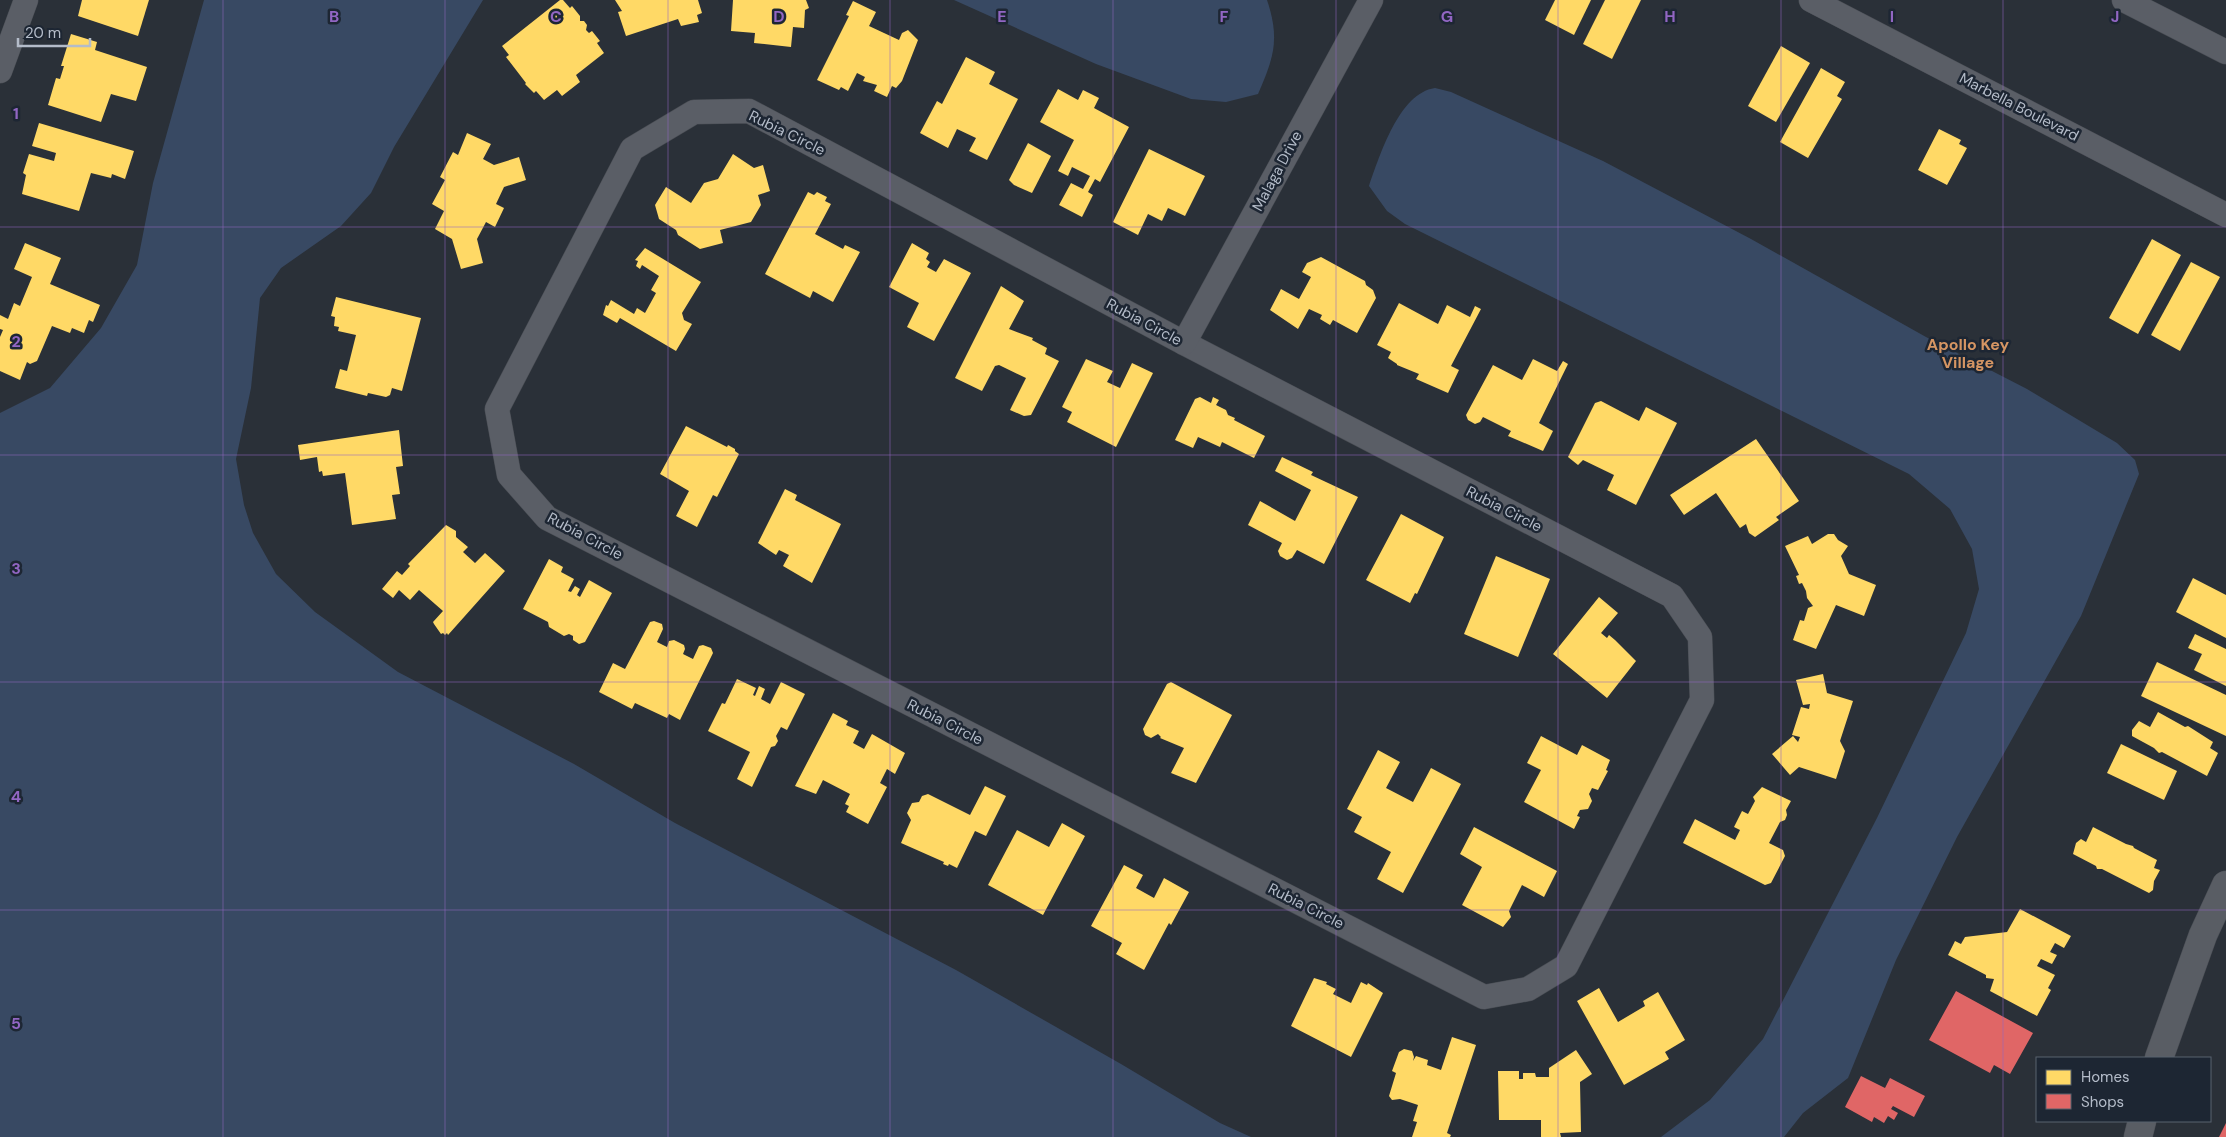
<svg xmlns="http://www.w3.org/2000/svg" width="2226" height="1137" font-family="'DM Sans',sans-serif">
<rect width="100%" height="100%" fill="#2a3038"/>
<g fill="#384963">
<path d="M 204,0 L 483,0 L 394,147 L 371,193 L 341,226 L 281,268 L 260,298 L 251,388 L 236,459 L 244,505 L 253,533 L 276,574 L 315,612 L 398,672 L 574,764 L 675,823 L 956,970 L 1121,1064 L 1220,1123 L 1251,1137 L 0,1137 L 0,413 L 50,388 L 101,328 L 137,265 L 153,183 Z"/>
<path d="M 954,0 L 1267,0 C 1280,39 1274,57 1258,94 L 1226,102 L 1191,99 L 1096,64 Z"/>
<path d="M 1435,88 L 1451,92 L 1603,161 L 1751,239 L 1926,337 L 2027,389 L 2117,443 L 2135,460 L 2139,474 L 2081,616 L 1957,837 L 1896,960 L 1848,1078 L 1803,1113 L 1784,1137 L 1661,1137 L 1710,1100 L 1763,1039 L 1877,818 L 1966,633 L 1979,589 L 1972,549 L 1950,509 L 1909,474 L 1405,224 L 1387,211 L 1369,186 C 1380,155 1399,93 1435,88 Z"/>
</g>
<g fill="#ffd966">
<path d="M 82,0 L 149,0 L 138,36 L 78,16 Z"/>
<path d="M 560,0 L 563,0 L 570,8 L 572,6 L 580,16 L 580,21 L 584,21 L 587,25 L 586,30 L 589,33 L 592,31 L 600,41 L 597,43 L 604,53 L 576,75 L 580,82 L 562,96 L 557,90 L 544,100 L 536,91 L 534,93 L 525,84 L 526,83 L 506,57 L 509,55 L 502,46 Z"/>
<path d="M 615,0 L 698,0 L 702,13 L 697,15 L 699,22 L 681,26 L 678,19 L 626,36 L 618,12 L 622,11 Z"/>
<path d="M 733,0 L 806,0 L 809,8 L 805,10 L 804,28 L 793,27 L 791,47 L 754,43 L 755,33 L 731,31 Z"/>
<path d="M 1555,0 L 1591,0 L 1574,35 L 1545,20 Z"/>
<path d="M 1605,0 L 1641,0 L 1612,59 L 1583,44 Z"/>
<path d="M 853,1 L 876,12 L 869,26 L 899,40 L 902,33 L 908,30 L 918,40 L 902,81 L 896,88 L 892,86 L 887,97 L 874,91 L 877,85 L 863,81 L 865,77 L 857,73 L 848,91 L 841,87 L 839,90 L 817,80 L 849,16 L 846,15 Z"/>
<path d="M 71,34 L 97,42 L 95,50 L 147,67 L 136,101 L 111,94 L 101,122 L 48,105 L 56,78 L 60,79 L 64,66 L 61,66 Z"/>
<path d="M 1781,46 L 1810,63 L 1776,122 L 1748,106 Z"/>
<path d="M 966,57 L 995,72 L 989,84 L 1018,99 L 987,160 L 969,151 L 976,138 L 957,129 L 948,148 L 920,133 L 937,101 L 942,104 Z"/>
<path d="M 1821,68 L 1845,82 L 1837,96 L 1842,99 L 1808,158 L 1780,142 Z"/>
<path d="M 1058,89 L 1078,100 L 1083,90 L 1099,98 L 1094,108 L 1129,127 L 1100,182 L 1095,179 L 1088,192 L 1093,195 L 1082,217 L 1059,205 L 1071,183 L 1083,189 L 1090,176 L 1072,167 L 1068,176 L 1058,171 L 1074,140 L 1040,122 Z"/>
<path d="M 39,123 L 134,151 L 125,179 L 112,174 L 111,178 L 91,173 L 79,211 L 22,194 L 26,175 L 23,173 L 29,154 L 54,161 L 56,153 L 32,146 Z"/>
<path d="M 1939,129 L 1961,140 L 1959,144 L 1967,148 L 1947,185 L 1918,170 Z"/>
<path d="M 467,133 L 491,144 L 483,159 L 494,165 L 519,157 L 526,180 L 504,187 L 496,204 L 504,208 L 495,227 L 486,222 L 477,239 L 483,263 L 461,269 L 452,239 L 435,229 L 444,211 L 432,204 L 445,180 L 440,177 L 453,152 L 458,155 Z"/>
<path d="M 1028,143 L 1051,156 L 1032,193 L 1014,185 L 1009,180 Z"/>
<path d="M 1149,149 L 1205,176 L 1185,216 L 1168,208 L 1162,221 L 1148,214 L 1138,235 L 1113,222 Z"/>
<path d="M 733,154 L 754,168 L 763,165 L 770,191 L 758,195 L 761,205 L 751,222 L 720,230 L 723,243 L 700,249 L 678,235 L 676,230 L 659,219 L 655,205 L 666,187 L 691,203 L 704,183 L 718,179 Z"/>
<path d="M 808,192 L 814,195 L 817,192 L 827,197 L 825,201 L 831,204 L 815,234 L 843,249 L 845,245 L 860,252 L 833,302 L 813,291 L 810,298 L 765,274 Z"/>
<path d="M 2152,239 L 2181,255 L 2138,334 L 2109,318 Z"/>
<path d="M 25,243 L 61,258 L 50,284 L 100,305 L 93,322 L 89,320 L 84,333 L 72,328 L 70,333 L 52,326 L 37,361 L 30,364 L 27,362 L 20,380 L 0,371 L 0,337 L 3,330 L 0,329 L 0,315 L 8,319 L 14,303 L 20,306 L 32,277 L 14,269 Z"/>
<path d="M 912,243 L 929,253 L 926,259 L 930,262 L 927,267 L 936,272 L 944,259 L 971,273 L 934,341 L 907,327 L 919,303 L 889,287 Z"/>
<path d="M 645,248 L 701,282 L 682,313 L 684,320 L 692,324 L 676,351 L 620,318 L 617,323 L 603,315 L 606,305 L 608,306 L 611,300 L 634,314 L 637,308 L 645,313 L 656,293 L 651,290 L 659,276 L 642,265 L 640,269 L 636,266 L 638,261 L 635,260 Z"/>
<path d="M 1321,257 L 1365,281 L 1366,285 L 1373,290 L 1376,298 L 1357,333 L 1333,320 L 1330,325 L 1320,319 L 1322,315 L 1309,309 L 1298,329 L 1270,310 L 1281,289 L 1299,299 L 1311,277 L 1302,272 L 1307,263 Z"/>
<path d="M 2191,262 L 2220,277 L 2180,351 L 2151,335 Z"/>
<path d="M 1001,286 L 1024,301 L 1009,329 L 1033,338 L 1032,340 L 1047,348 L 1045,354 L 1059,361 L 1031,415 L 1024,416 L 1010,410 L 1026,378 L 999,365 L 995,366 L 982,391 L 955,378 Z"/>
<path d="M 336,297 L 421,318 L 402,391 L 392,388 L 390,395 L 386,397 L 368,393 L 367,396 L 335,388 L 340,369 L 347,371 L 356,335 L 338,331 L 339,327 L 334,326 L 335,317 L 331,316 Z"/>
<path d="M 1399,303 L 1438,324 L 1447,305 L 1470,317 L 1475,306 L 1481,309 L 1451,366 L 1459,370 L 1448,393 L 1416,379 L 1419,374 L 1397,365 L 1397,364 L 1388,358 L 1391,352 L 1377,345 Z"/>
<path d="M 1086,359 L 1113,371 L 1107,382 L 1120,388 L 1132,363 L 1153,373 L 1116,447 L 1067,422 L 1072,412 L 1062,407 Z"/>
<path d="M 1533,359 L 1557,371 L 1563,361 L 1568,364 L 1539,423 L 1553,431 L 1543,451 L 1508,436 L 1511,431 L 1483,417 L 1480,422 L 1475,424 L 1468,420 L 1466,415 L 1493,365 L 1522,380 Z"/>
<path d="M 1200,397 L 1211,403 L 1213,397 L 1219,400 L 1216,405 L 1226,410 L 1228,415 L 1235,418 L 1234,420 L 1265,436 L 1254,458 L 1222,442 L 1220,447 L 1198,437 L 1193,448 L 1175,440 L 1195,399 Z"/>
<path d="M 1601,401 L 1639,421 L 1646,407 L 1677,423 L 1636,505 L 1607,490 L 1614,475 L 1583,460 L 1578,465 L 1568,457 L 1595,403 Z"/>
<path d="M 686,426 L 727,447 L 728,445 L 735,449 L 735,451 L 739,454 L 717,497 L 713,495 L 697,527 L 676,516 L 689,491 L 660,474 Z"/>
<path d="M 399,430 L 403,466 L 396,467 L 400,494 L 392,495 L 396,519 L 352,525 L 345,473 L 323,476 L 322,471 L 319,472 L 317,457 L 300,460 L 298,445 Z"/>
<path d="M 1756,439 L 1799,501 L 1776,517 L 1779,520 L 1755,537 L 1749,533 L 1746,524 L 1740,528 L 1716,493 L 1684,515 L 1670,495 Z"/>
<path d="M 1282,457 L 1313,472 L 1311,475 L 1358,497 L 1324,564 L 1297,550 L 1292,558 L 1287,560 L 1280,556 L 1278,551 L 1282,543 L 1248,525 L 1260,501 L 1295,521 L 1311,490 L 1275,471 Z"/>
<path d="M 785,489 L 797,495 L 795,500 L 841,524 L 812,583 L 783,566 L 789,555 L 779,550 L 776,555 L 758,543 Z"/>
<path d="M 1401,514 L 1444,537 L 1417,594 L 1415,593 L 1410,603 L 1366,580 Z"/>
<path d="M 446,525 L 456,531 L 456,537 L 468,547 L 463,552 L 475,563 L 485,553 L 505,571 L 448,635 L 447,633 L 445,635 L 443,633 L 441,634 L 434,624 L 433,622 L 443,611 L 419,590 L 410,600 L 399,590 L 393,598 L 382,589 L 397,571 L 402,575 L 410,566 L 408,564 Z"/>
<path d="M 1828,534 L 1834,534 L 1838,540 L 1848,546 L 1841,556 L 1849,574 L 1876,585 L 1864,616 L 1836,605 L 1816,649 L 1793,640 L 1800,620 L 1804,621 L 1808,608 L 1813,606 L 1807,598 L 1806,591 L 1802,583 L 1799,584 L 1796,576 L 1799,575 L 1785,546 L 1808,536 L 1812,544 Z"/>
<path d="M 1496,556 L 1550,579 L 1518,657 L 1464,634 Z"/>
<path d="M 549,559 L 563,567 L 561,572 L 574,579 L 568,591 L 571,592 L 575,586 L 580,589 L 577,595 L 580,597 L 589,580 L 612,593 L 585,642 L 579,644 L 573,640 L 573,636 L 569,634 L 564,636 L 549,627 L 548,622 L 523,609 Z"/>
<path d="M 2193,578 L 2226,595 L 2226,638 L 2176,612 Z"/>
<path d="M 1599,597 L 1618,613 L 1601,633 L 1607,638 L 1609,635 L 1615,640 L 1636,661 L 1607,698 L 1553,654 Z"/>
<path d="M 654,621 L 662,624 L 663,629 L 657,642 L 667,647 L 669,641 L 674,640 L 684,645 L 685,649 L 683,654 L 693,659 L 699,646 L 703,645 L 711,648 L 713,653 L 680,720 L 669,714 L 667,718 L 635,703 L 632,709 L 599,692 L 613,663 L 625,669 L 650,622 Z"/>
<path d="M 2195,634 L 2226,649 L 2226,686 L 2194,670 L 2202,654 L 2188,648 Z"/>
<path d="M 2157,662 L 2226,695 L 2226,736 L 2141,696 Z"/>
<path d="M 1823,674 L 1827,693 L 1853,701 L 1840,741 L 1845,751 L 1836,779 L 1799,767 L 1790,775 L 1772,754 L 1793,736 L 1798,742 L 1800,737 L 1792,735 L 1801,707 L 1809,709 L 1810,704 L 1803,705 L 1796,680 Z"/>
<path d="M 737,679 L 756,688 L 753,695 L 755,696 L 759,686 L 765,689 L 761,699 L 770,704 L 781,682 L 805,694 L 787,730 L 781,727 L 776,736 L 778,741 L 775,746 L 771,747 L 752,787 L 737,779 L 750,752 L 708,731 L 722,703 L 725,704 Z"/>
<path d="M 1171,682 L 1232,715 L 1196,783 L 1171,773 L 1184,748 L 1160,738 L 1161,737 L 1158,734 L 1151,738 L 1145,735 L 1143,729 L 1167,684 Z"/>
<path d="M 2158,712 L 2185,727 L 2188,726 L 2213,742 L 2210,748 L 2218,753 L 2207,776 L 2162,752 L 2159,753 L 2154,748 L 2132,736 L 2132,730 L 2139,721 L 2150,727 Z"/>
<path d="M 833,713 L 848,721 L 846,725 L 859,731 L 853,743 L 864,749 L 872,734 L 905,753 L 895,774 L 887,769 L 880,783 L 887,787 L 868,824 L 846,812 L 849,806 L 845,804 L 850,794 L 823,780 L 816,794 L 795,786 Z"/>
<path d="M 1541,736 L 1577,755 L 1582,745 L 1610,760 L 1606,770 L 1608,771 L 1598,790 L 1592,788 L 1589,794 L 1592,801 L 1588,809 L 1580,810 L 1577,816 L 1580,817 L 1574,829 L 1524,802 L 1541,770 L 1527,763 Z"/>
<path d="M 2121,744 L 2177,771 L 2164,800 L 2107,773 Z"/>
<path d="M 1378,750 L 1400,762 L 1386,788 L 1413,802 L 1431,768 L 1461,784 L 1403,893 L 1377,879 L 1391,852 L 1354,832 L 1362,817 L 1347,809 Z"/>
<path d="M 985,786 L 1006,796 L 986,836 L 975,831 L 957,868 L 949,864 L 948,866 L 943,864 L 944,862 L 901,843 L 911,820 L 907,813 L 912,803 L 919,802 L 922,796 L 928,794 L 970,815 Z"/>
<path d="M 1762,787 L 1791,801 L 1786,810 L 1787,815 L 1785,820 L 1780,822 L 1769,843 L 1783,850 L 1785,856 L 1771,883 L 1765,885 L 1683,843 L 1695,819 L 1735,840 L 1740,830 L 1734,827 L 1742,811 L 1748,814 L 1755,801 L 1753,797 Z"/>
<path d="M 1062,823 L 1085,836 L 1043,915 L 988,885 L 1017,830 L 1049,847 Z"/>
<path d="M 1474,827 L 1557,871 L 1544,897 L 1522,885 L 1509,911 L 1511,917 L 1503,927 L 1462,905 L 1482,867 L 1460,854 Z"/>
<path d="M 2093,827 L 2126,844 L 2133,846 L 2134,848 L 2157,860 L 2154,868 L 2160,870 L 2154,881 L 2153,890 L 2149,893 L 2102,869 L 2097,869 L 2096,866 L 2073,854 L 2076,843 L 2081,839 L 2086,842 Z"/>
<path d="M 1124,865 L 1143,875 L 1136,888 L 1154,898 L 1164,878 L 1189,892 L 1171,925 L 1169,923 L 1144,970 L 1116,954 L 1122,943 L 1091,926 Z"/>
<path d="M 2020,909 L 2071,936 L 2064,948 L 2055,943 L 2050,952 L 2057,955 L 2052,964 L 2041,959 L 2037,966 L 2055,975 L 2048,988 L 2051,990 L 2037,1016 L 1990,991 L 1994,979 L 1986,978 L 1986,975 L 1948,955 L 1955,941 L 1961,944 L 1965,937 L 2007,932 Z"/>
<path d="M 1314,978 L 1327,982 L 1326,984 L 1336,989 L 1333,994 L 1351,1003 L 1361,982 L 1367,985 L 1368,983 L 1383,993 L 1351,1057 L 1291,1026 Z"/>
<path d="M 1599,988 L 1618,1022 L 1645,1006 L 1643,1001 L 1658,992 L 1685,1040 L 1665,1052 L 1669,1059 L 1624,1085 L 1577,1001 Z"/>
<path d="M 1452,1037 L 1476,1045 L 1447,1133 L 1451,1135 L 1450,1137 L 1412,1137 L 1417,1122 L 1413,1121 L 1418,1105 L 1400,1099 L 1392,1100 L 1389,1096 L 1396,1073 L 1392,1071 L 1399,1052 L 1404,1049 L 1412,1051 L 1414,1057 L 1413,1061 L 1416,1056 L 1428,1060 L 1427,1065 L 1441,1070 Z"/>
<path d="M 1576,1050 L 1592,1074 L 1580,1082 L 1581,1132 L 1560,1133 L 1561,1137 L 1541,1137 L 1541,1120 L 1499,1120 L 1498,1071 L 1519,1071 L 1519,1079 L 1523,1079 L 1523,1073 L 1535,1073 L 1536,1077 L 1549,1077 L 1549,1068 Z"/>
</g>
<g fill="#e06666">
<path d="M 1956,991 L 2033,1033 L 2010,1074 L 1994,1065 L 1990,1073 L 1929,1040 Z"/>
<path d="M 1861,1076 L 1885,1088 L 1890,1078 L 1925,1096 L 1914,1117 L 1893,1106 L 1891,1109 L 1898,1113 L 1894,1120 L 1888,1116 L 1884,1123 L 1874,1117 L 1872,1122 L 1845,1107 Z"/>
<path d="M 2226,1123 L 2226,1137 L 2219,1137 Z"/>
</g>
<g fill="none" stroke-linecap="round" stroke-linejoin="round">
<g stroke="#484c53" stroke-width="25">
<g id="street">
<path d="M 1811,0 L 2226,215"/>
<path d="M 2124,0 L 2226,52"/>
<path d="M 0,71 L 26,0"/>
<path d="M 749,111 L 1184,343 L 1672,596 L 1700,637 L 1702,700 L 1566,966 L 1528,989 L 1484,997 L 547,518 L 509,475 L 497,409 L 632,149 L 694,112 Z"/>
<path d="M 1184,343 L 1371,0"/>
</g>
</g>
<g stroke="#484c53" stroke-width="29">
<g id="secondary">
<path d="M 2159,1058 L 2203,935 L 2226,885"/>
<path d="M 2138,1137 L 2142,1121"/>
</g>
</g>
<use href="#street" stroke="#5a5e66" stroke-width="24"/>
<use href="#secondary" stroke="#595d64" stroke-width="28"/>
</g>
<path fill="none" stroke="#9266c3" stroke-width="1" stroke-opacity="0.55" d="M 223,0 L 223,1137M 445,0 L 445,1137M 668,0 L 668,1137M 890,0 L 890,1137M 1113,0 L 1113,1137M 1336,0 L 1336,1137M 1558,0 L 1558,1137M 1781,0 L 1781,1137M 2003,0 L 2003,1137M 0,227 L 2226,227M 0,455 L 2226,455M 0,682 L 2226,682M 0,910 L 2226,910"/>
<g text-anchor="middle" stroke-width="5" stroke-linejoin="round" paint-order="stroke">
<g font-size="15" fill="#b4bcc9" stroke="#1d2633">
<text transform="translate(2019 107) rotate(27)" y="5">Marbella Boulevard</text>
<text transform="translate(787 133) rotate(26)" y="5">Rubia Circle</text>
<text transform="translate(1277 171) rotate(-62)" y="5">Malaga Drive</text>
<text transform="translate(1144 322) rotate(28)" y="5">Rubia Circle</text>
<text transform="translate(1504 509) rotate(27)" y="5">Rubia Circle</text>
<text transform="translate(585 536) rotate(28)" y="5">Rubia Circle</text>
<text transform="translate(945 722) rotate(27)" y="5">Rubia Circle</text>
<text transform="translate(1306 906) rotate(27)" y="5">Rubia Circle</text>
</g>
<g font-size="16" font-weight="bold" fill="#d59563" stroke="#1d2633">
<text x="1968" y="350">Apollo Key<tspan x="1968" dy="18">Village</tspan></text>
</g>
</g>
<g font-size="16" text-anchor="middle" font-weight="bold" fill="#9266c3" stroke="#1d2633" stroke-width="5" stroke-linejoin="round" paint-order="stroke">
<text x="334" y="22">B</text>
<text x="556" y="22">C</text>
<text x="779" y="22">D</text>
<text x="1002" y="22">E</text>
<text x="1224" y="22">F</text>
<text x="1447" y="22">G</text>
<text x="1670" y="22">H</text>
<text x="1892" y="22">I</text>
<text x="2115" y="22">J</text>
<text x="16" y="119">1</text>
<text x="16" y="347">2</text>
<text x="16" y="574">3</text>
<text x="16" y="802">4</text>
<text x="16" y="1029">5</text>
</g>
<rect x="2036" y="1057" width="175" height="65" fill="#1d2633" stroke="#59626f"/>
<rect x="2046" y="1070" width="25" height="15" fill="#ffd966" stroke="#59626f"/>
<text x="2081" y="1082" font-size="15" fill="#b4bcc9">Homes</text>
<rect x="2046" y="1094" width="25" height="15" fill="#e06666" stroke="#59626f"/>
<text x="2081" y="1107" font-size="15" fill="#b4bcc9">Shops</text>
<path d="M18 38v8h72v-8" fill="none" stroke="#b4bcc9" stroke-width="2.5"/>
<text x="25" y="38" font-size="15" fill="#b4bcc9" stroke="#1d2633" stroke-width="4" paint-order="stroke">20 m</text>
</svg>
